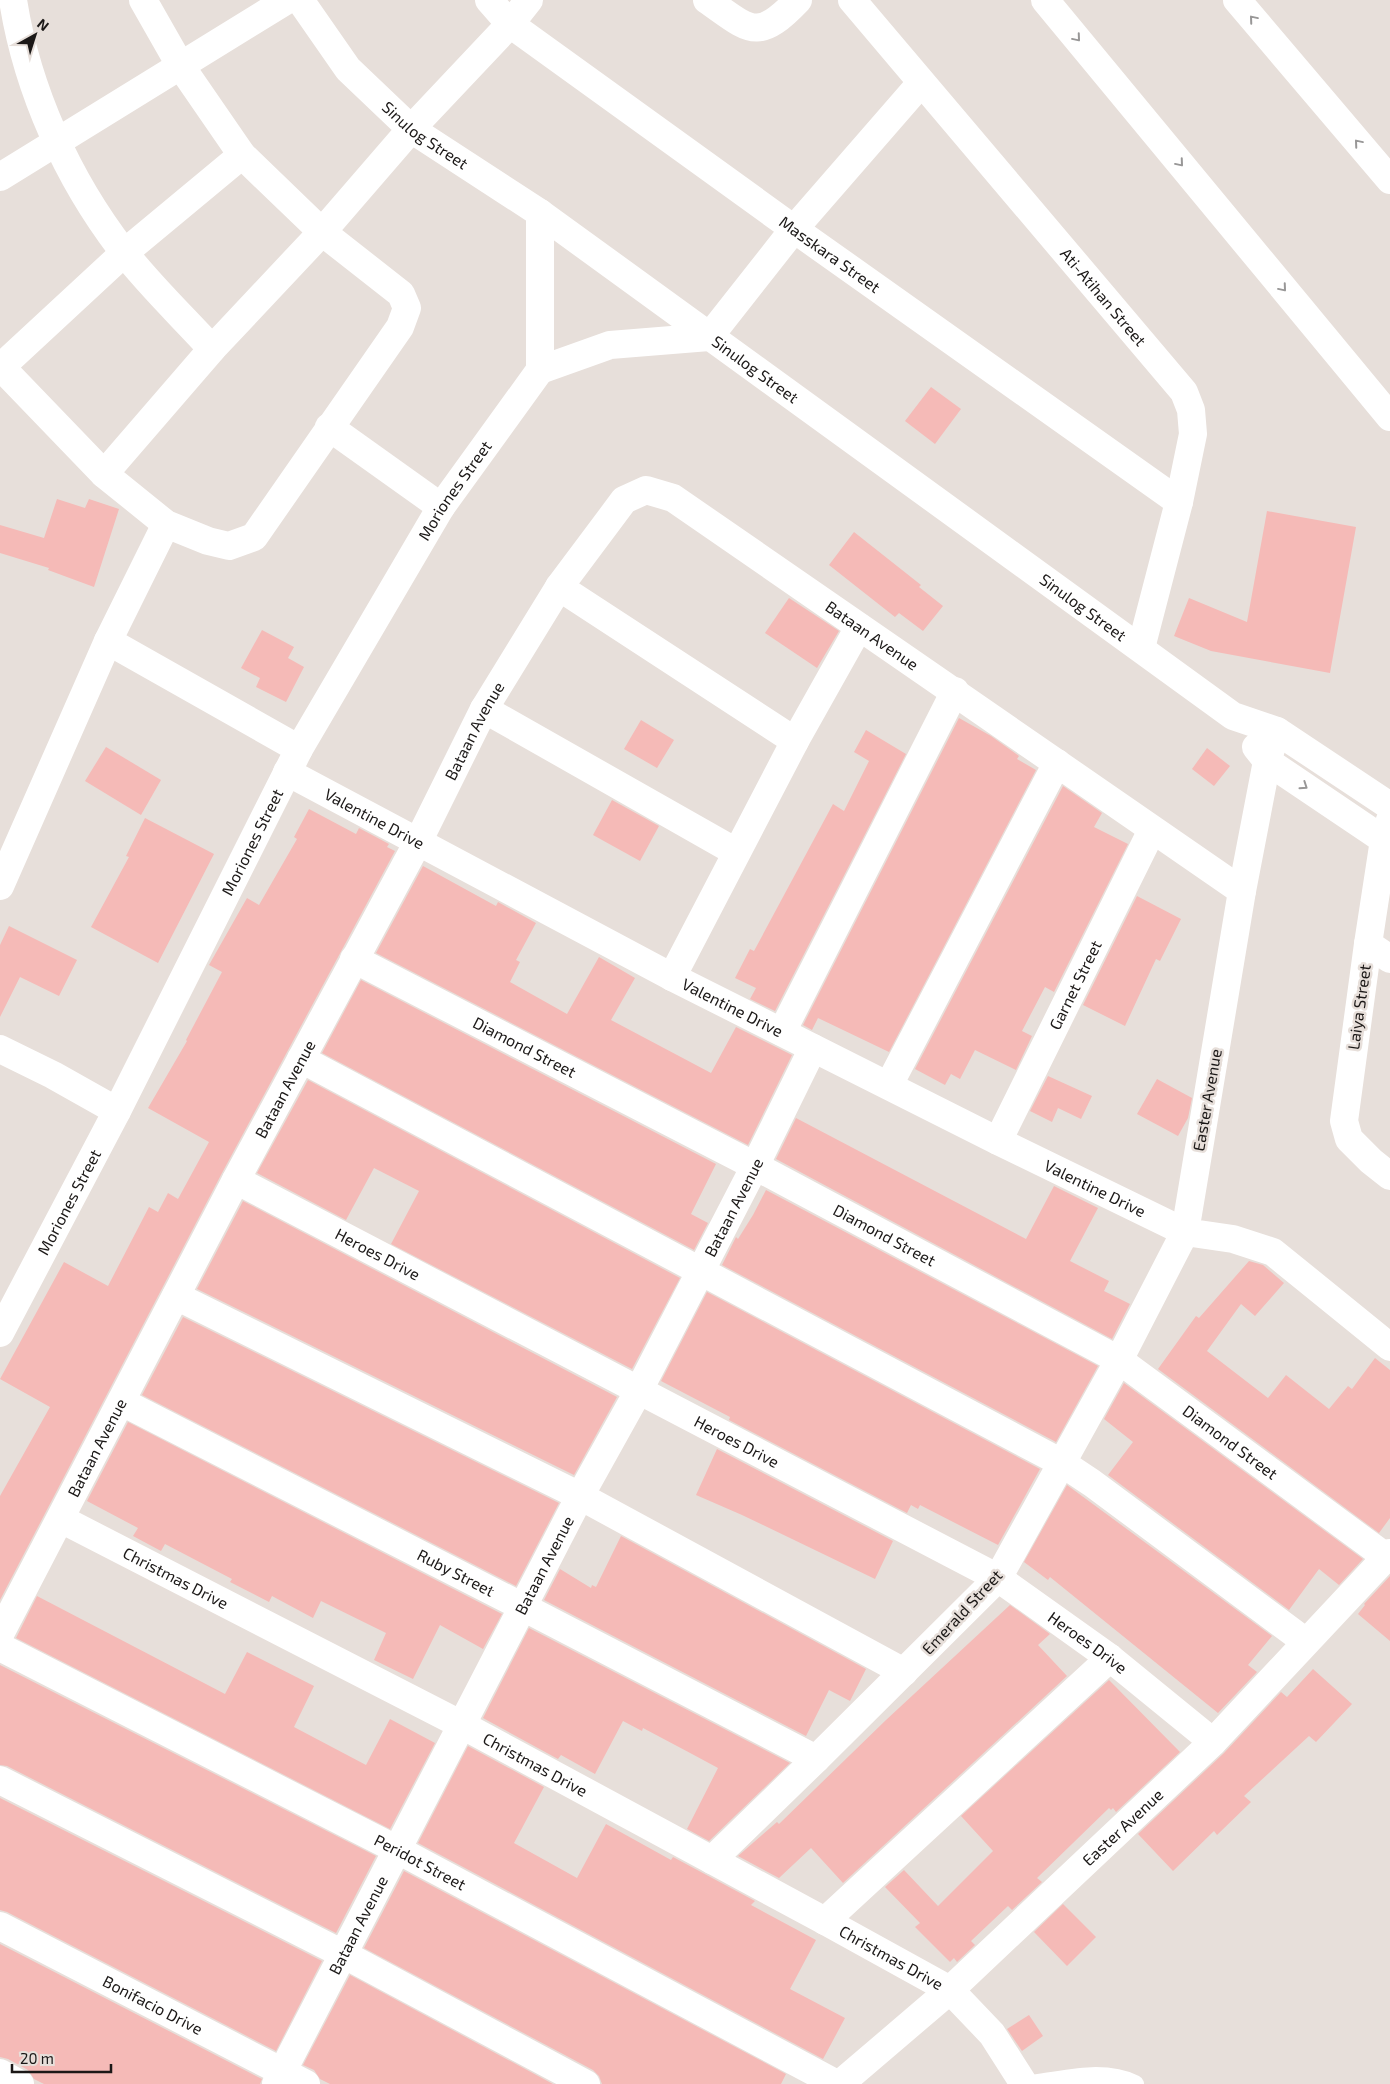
<svg xmlns="http://www.w3.org/2000/svg" width="1390" height="2084" font-family="'Exo 2',sans-serif">
<rect width="100%" height="100%" fill="#e7dfda"/>
<g fill="#f5bab7">
<path d="M 931,387 L 961,409 L 935,444 L 905,421 Z"/>
<path d="M 57,499 L 85,508 L 89,499 L 119,509 L 94,587 L 48,570 L 49,568 L 0,553 L 0,525 L 44,538 Z"/>
<path d="M 1267,511 L 1356,527 L 1330,673 L 1211,651 L 1174,636 L 1189,598 L 1247,622 Z"/>
<path d="M 854,532 L 921,585 L 919,587 L 943,606 L 923,631 L 899,613 L 895,617 L 829,565 Z"/>
<path d="M 789,598 L 839,631 L 817,668 L 765,633 Z"/>
<path d="M 262,630 L 294,647 L 288,658 L 304,667 L 286,702 L 256,687 L 260,678 L 241,668 Z"/>
<path d="M 959,718 L 991,736 L 1019,756 L 1017,759 L 1036,770 L 889,1052 L 818,1018 L 812,1030 L 803,1025 Z"/>
<path d="M 641,720 L 674,740 L 657,768 L 624,749 Z"/>
<path d="M 866,730 L 906,754 L 775,1011 L 750,999 L 756,988 L 735,978 L 750,949 L 754,951 L 833,804 L 844,811 L 869,761 L 854,752 Z"/>
<path d="M 106,747 L 161,780 L 141,815 L 85,781 Z"/>
<path d="M 1207,748 L 1230,766 L 1214,786 L 1192,769 Z"/>
<path d="M 1063,786 L 1102,813 L 1094,827 L 1128,844 L 1054,992 L 1045,987 L 1022,1031 L 1032,1036 L 1016,1070 L 975,1050 L 960,1079 L 951,1074 L 945,1085 L 915,1069 Z"/>
<path d="M 612,800 L 659,826 L 640,861 L 593,835 Z"/>
<path d="M 309,809 L 356,834 L 359,828 L 389,844 L 387,847 L 395,851 L 222,1173 L 0,1600 L 0,1496 L 50,1407 L 0,1379 L 64,1262 L 108,1286 L 149,1207 L 158,1212 L 168,1193 L 178,1199 L 209,1142 L 148,1108 L 187,1041 L 186,1040 L 222,972 L 209,965 L 247,898 L 259,905 L 297,839 L 294,837 Z"/>
<path d="M 145,818 L 214,854 L 158,963 L 91,927 L 129,857 L 126,856 Z"/>
<path d="M 423,866 L 496,906 L 498,902 L 536,923 L 516,960 L 520,962 L 510,982 L 567,1014 L 599,957 L 635,978 L 611,1020 L 711,1073 L 736,1027 L 792,1055 L 748,1145 L 376,953 Z"/>
<path d="M 1137,896 L 1181,919 L 1160,961 L 1156,959 L 1125,1026 L 1083,1005 Z"/>
<path d="M 9,926 L 77,960 L 59,996 L 20,977 L 0,1017 L 0,945 Z"/>
<path d="M 361,980 L 716,1164 L 691,1214 L 708,1223 L 694,1250 L 322,1053 Z"/>
<path d="M 1048,1076 L 1092,1096 L 1081,1119 L 1058,1108 L 1052,1122 L 1030,1111 Z"/>
<path d="M 1157,1079 L 1192,1098 L 1188,1118 L 1178,1136 L 1137,1114 Z"/>
<path d="M 308,1080 L 680,1278 L 632,1369 L 391,1244 L 419,1191 L 374,1168 L 346,1220 L 257,1173 Z"/>
<path d="M 796,1118 L 1026,1239 L 1054,1186 L 1098,1208 L 1070,1261 L 1109,1281 L 1104,1291 L 1130,1304 L 1112,1339 L 776,1159 Z"/>
<path d="M 766,1190 L 1098,1366 L 1056,1442 L 722,1265 L 736,1237 L 738,1239 L 753,1215 Z"/>
<path d="M 243,1201 L 617,1397 L 574,1475 L 197,1289 Z"/>
<path d="M 1249,1261 L 1263,1265 L 1284,1283 L 1255,1316 L 1241,1304 L 1207,1351 L 1268,1398 L 1286,1375 L 1329,1409 L 1348,1386 L 1352,1389 L 1375,1358 L 1390,1370 L 1390,1518 L 1379,1533 L 1158,1369 L 1196,1316 L 1199,1318 Z"/>
<path d="M 707,1292 L 1040,1469 L 998,1545 L 920,1505 L 918,1509 L 911,1505 L 907,1513 L 729,1420 L 730,1417 L 661,1381 Z"/>
<path d="M 183,1317 L 559,1503 L 516,1586 L 142,1395 Z"/>
<path d="M 1124,1383 L 1363,1559 L 1339,1585 L 1319,1569 L 1289,1610 L 1108,1475 L 1133,1442 L 1104,1419 Z"/>
<path d="M 128,1422 L 502,1614 L 483,1649 L 440,1625 L 413,1679 L 374,1660 L 386,1633 L 321,1601 L 313,1618 L 272,1596 L 269,1602 L 230,1582 L 232,1579 L 165,1544 L 161,1551 L 133,1536 L 138,1528 L 87,1501 Z"/>
<path d="M 717,1449 L 893,1541 L 875,1579 L 742,1515 L 696,1495 Z"/>
<path d="M 1067,1485 L 1272,1636 L 1248,1665 L 1257,1672 L 1218,1713 L 1050,1577 L 1048,1580 L 1024,1562 Z"/>
<path d="M 621,1536 L 866,1669 L 850,1701 L 829,1690 L 806,1736 L 544,1600 L 560,1569 L 591,1588 L 592,1585 L 596,1587 Z"/>
<path d="M 1390,1576 L 1390,1641 L 1358,1614 L 1365,1605 L 1364,1604 Z"/>
<path d="M 37,1596 L 225,1694 L 247,1652 L 314,1686 L 294,1727 L 366,1765 L 390,1719 L 435,1743 L 390,1829 L 16,1638 Z"/>
<path d="M 1010,1605 L 1050,1634 L 1038,1645 L 1067,1676 L 843,1883 L 811,1848 L 779,1878 L 738,1856 L 777,1822 L 779,1824 L 886,1720 Z"/>
<path d="M 529,1628 L 790,1763 L 709,1841 L 687,1829 L 718,1768 L 692,1754 L 643,1728 L 642,1731 L 623,1721 L 595,1774 L 561,1755 L 558,1759 L 483,1718 Z"/>
<path d="M 0,1665 L 376,1856 L 336,1933 L 7,1766 L 0,1765 Z"/>
<path d="M 1313,1669 L 1352,1704 L 1316,1742 L 1309,1736 L 1244,1796 L 1251,1802 L 1217,1835 L 1214,1831 L 1173,1871 L 1138,1834 L 1224,1753 L 1281,1692 L 1287,1697 Z"/>
<path d="M 1109,1680 L 1180,1752 L 1116,1812 L 1113,1808 L 1111,1810 L 1109,1808 L 1037,1878 L 1042,1882 L 1012,1910 L 1008,1906 L 971,1941 L 975,1945 L 957,1962 L 954,1958 L 950,1962 L 915,1927 L 920,1923 L 885,1887 L 904,1870 L 938,1906 L 993,1851 L 961,1816 Z"/>
<path d="M 468,1746 L 544,1787 L 514,1843 L 577,1878 L 606,1824 L 671,1860 L 673,1857 L 755,1901 L 751,1905 L 816,1940 L 790,1989 L 845,2018 L 823,2059 L 418,1843 Z"/>
<path d="M 0,1798 L 322,1961 L 276,2051 L 7,1912 L 0,1910 Z"/>
<path d="M 404,1871 L 786,2074 L 781,2084 L 602,2084 L 599,2076 L 593,2070 L 364,1948 Z"/>
<path d="M 1063,1904 L 1096,1937 L 1067,1966 L 1034,1932 Z"/>
<path d="M 0,1944 L 262,2079 L 260,2084 L 44,2084 L 34,2079 L 28,2070 L 8,2059 L 0,2057 Z"/>
<path d="M 350,1975 L 553,2084 L 330,2084 L 320,2079 L 314,2070 L 303,2065 Z"/>
<path d="M 1029,2015 L 1043,2036 L 1022,2051 L 1007,2029 Z"/>
</g>
<g fill="none" stroke-linecap="round" stroke-linejoin="round">
<path stroke="#fff" stroke-width="18" d="M 1033,2084 C 1065,2079 1104,2069 1135,2084"/>
<g stroke="#fff" stroke-width="28">
<path d="M 13,0 C 27,90 68,180 123,251 C 150,286 183,317 212,349"/>
<path id="s1" d="M 300,0 L 348,69 L 411,129 L 540,213 L 1233,716 L 1277,731 L 1390,806"/>
<path id="s2" d="M 489,0 L 510,24 L 794,229 L 1179,502"/>
<path d="M 707,0 C 750,30 757,43 798,0"/>
<path id="s3" d="M 852,0 L 1184,392 L 1191,410 L 1193,434 L 1179,502 L 1141,648"/>
<path d="M 1045,0 L 1390,417"/>
<path d="M 1237,0 L 1390,180"/>
<path d="M 0,177 L 287,0"/>
<path d="M 0,366 L 104,474 L 166,524 L 208,541 L 229,546 L 254,537 L 400,327 L 407,308 L 401,294 L 322,232 L 242,155 L 180,65 L 143,0"/>
<path d="M 1,367 L 124,253 L 242,155"/>
<path d="M 540,370 L 610,345 L 709,337 L 794,229 L 921,83"/>
<path d="M 329,427 L 441,507"/>
<path d="M 104,474 L 212,349 L 322,232 L 411,129 L 510,24 L 529,0"/>
<path d="M 559,587 L 795,741"/>
<path d="M 108,641 L 299,749"/>
<path d="M 484,709 L 736,852"/>
<path d="M 1277,731 L 1267,761 L 1242,891 L 1185,1232 L 1233,1239 L 1273,1252 L 1390,1347"/>
<path d="M 1256,747 L 1267,761 L 1384,840 L 1390,842"/>
<path id="s4" d="M 287,772 L 672,977 L 998,1141 L 1185,1232 L 1119,1360 L 998,1578 L 816,1759 L 712,1860"/>
<path d="M 1390,820 L 1384,840 L 1368,944 L 1344,1121 L 1349,1139 L 1371,1161 L 1390,1176"/>
<path d="M 0,886 L 108,641 L 166,524"/>
<path d="M 1368,944 L 1390,959"/>
<path id="s5" d="M 354,959 L 755,1166 L 1119,1360 L 1386,1557"/>
<path d="M 672,977 L 795,741 L 859,627"/>
<path d="M 782,1032 L 955,691"/>
<path d="M 0,1049 L 53,1075 L 117,1111"/>
<path d="M 301,1059 L 1062,1463 L 1092,1483 L 1306,1642"/>
<path d="M 889,1085 L 1057,763"/>
<path id="s6" d="M 998,1141 L 1152,830"/>
<path id="s7" d="M 236,1180 L 998,1578 L 1110,1658 L 1213,1742"/>
<path d="M 176,1296 L 580,1496 L 904,1672"/>
<path id="s8" d="M 0,1333 L 117,1111 L 299,749 L 441,507 L 540,370 L 540,213"/>
<path id="s9" d="M 122,1402 L 523,1607 L 816,1759"/>
<path id="s10" d="M 61,1519 L 462,1725 L 825,1921 L 950,1990 L 992,2034 L 1024,2084"/>
<path id="s11" d="M 0,1634 L 236,1180 L 419,840 L 484,709 L 559,587 L 624,500 L 646,490 L 673,498 L 1242,891"/>
<path id="s12" d="M 0,1647 L 396,1849 L 837,2084"/>
<path d="M 0,1780 L 343,1954 L 586,2084"/>
<path d="M 825,1921 L 1110,1658"/>
<path id="s13" d="M 0,1926 L 306,2084"/>
<path d="M 0,2073 L 20,2084"/>
<path id="s14" d="M 276,2084 L 580,1496 L 639,1390 L 755,1166 L 813,1048"/>
<path id="s15" d="M 840,2084 L 950,1990 L 1213,1742 L 1390,1553"/>
</g>
</g>
<defs><path id="oneway-chevron" d="M-2-3.5L2.5 0L-2 3.5" fill="none" stroke-width="1.6" stroke-linecap="round" stroke-linejoin="round" transform="scale(1.25)"/></defs>
<g stroke="#989797">
<use href="#oneway-chevron" transform="translate(1253 19) rotate(-130)"/>
<use href="#oneway-chevron" transform="translate(1077 38) rotate(50)"/>
<use href="#oneway-chevron" transform="translate(1358 143) rotate(-130)"/>
<use href="#oneway-chevron" transform="translate(1180 163) rotate(50)"/>
<use href="#oneway-chevron" transform="translate(1283 288) rotate(50)"/>
<use href="#oneway-chevron" transform="translate(1304 786) rotate(34)"/>
</g>
<g text-anchor="middle" stroke-width="5" stroke-linejoin="round" paint-order="stroke">
<g font-size="16" fill="#1b1817" stroke="#e7dfda">
<text dy="6" stroke="none"><textPath href="#s1" startOffset="186">Sinulog Street</textPath></text>
<text dy="6" stroke="none"><textPath href="#s2" startOffset="426">Masskara Street</textPath></text>
<text dy="6" stroke="none"><textPath href="#s3" startOffset="389">Ati-Atihan Street</textPath></text>
<text dy="6" stroke="none"><textPath href="#s1" startOffset="591">Sinulog Street</textPath></text>
<text dy="6" stroke="none"><textPath href="#s8" startOffset="958">Moriones Street</textPath></text>
<text dy="6" stroke="none"><textPath href="#s1" startOffset="996">Sinulog Street</textPath></text>
<text dy="6" stroke="none"><textPath href="#s11" startOffset="1590">Bataan Avenue</textPath></text>
<text dy="6" stroke="none"><textPath href="#s11" startOffset="1020">Bataan Avenue</textPath></text>
<text dy="6" stroke="none"><textPath href="#s4" startOffset="99">Valentine Drive</textPath></text>
<text dy="6" stroke="none"><textPath href="#s8" startOffset="552">Moriones Street</textPath></text>
<text dy="6" stroke="none"><textPath href="#s6" startOffset="174">Garnet Street</textPath></text>
<text dy="6" stroke="none"><textPath href="#s4" startOffset="504">Valentine Drive</textPath></text>
<text transform="translate(1359 1007) rotate(-82)" y="6">Laiya Street</text>
<text dy="6" stroke="none"><textPath href="#s5" startOffset="192">Diamond Street</textPath></text>
<text dy="6" stroke="none"><textPath href="#s11" startOffset="615">Bataan Avenue</textPath></text>
<text transform="translate(1207 1100) rotate(-80)" y="6">Easter Avenue</text>
<text dy="6" stroke="none"><textPath href="#s4" startOffset="909">Valentine Drive</textPath></text>
<text dy="6" stroke="none"><textPath href="#s8" startOffset="148">Moriones Street</textPath></text>
<text dy="6" stroke="none"><textPath href="#s14" startOffset="989">Bataan Avenue</textPath></text>
<text dy="6" stroke="none"><textPath href="#s5" startOffset="598">Diamond Street</textPath></text>
<text dy="6" stroke="none"><textPath href="#s7" startOffset="160">Heroes Drive</textPath></text>
<text dy="6" stroke="none"><textPath href="#s7" startOffset="565">Heroes Drive</textPath></text>
<text dy="6" stroke="none"><textPath href="#s5" startOffset="1002">Diamond Street</textPath></text>
<text dy="6" stroke="none"><textPath href="#s11" startOffset="210">Bataan Avenue</textPath></text>
<text dy="6" stroke="none"><textPath href="#s14" startOffset="584">Bataan Avenue</textPath></text>
<text dy="6" stroke="none"><textPath href="#s9" startOffset="375">Ruby Street</textPath></text>
<text dy="6" stroke="none"><textPath href="#s10" startOffset="129">Christmas Drive</textPath></text>
<text transform="translate(962 1612) rotate(-47)" y="6">Emerald Street</text>
<text dy="6" stroke="none"><textPath href="#s7" startOffset="970">Heroes Drive</textPath></text>
<text dy="6" stroke="none"><textPath href="#s10" startOffset="534">Christmas Drive</textPath></text>
<text dy="6" stroke="none"><textPath href="#s15" startOffset="382">Easter Avenue</textPath></text>
<text dy="6" stroke="none"><textPath href="#s12" startOffset="472">Peridot Street</textPath></text>
<text dy="6" stroke="none"><textPath href="#s14" startOffset="179">Bataan Avenue</textPath></text>
<text dy="6" stroke="none"><textPath href="#s10" startOffset="939">Christmas Drive</textPath></text>
<text dy="6" stroke="none"><textPath href="#s13" startOffset="172">Bonifacio Drive</textPath></text>
</g>
</g>
<g transform="translate(35 35) rotate(39)" stroke="#e7dfda" stroke-width="4" paint-order="stroke">
<path d="M0-4L9 19L0 12L-9 19Z" fill="#1b1817"/>
<text y="-8" font-size="14" font-weight="bold" text-anchor="middle" fill="#1b1817">N</text>
</g>
<path d="M12 2064v8h99v-8" fill="none" stroke="#1b1817" stroke-width="2.5"/>
<text x="20" y="2064" font-size="15" fill="#1b1817" stroke="#e7dfda" stroke-width="4" paint-order="stroke">20 m</text>
</svg>
